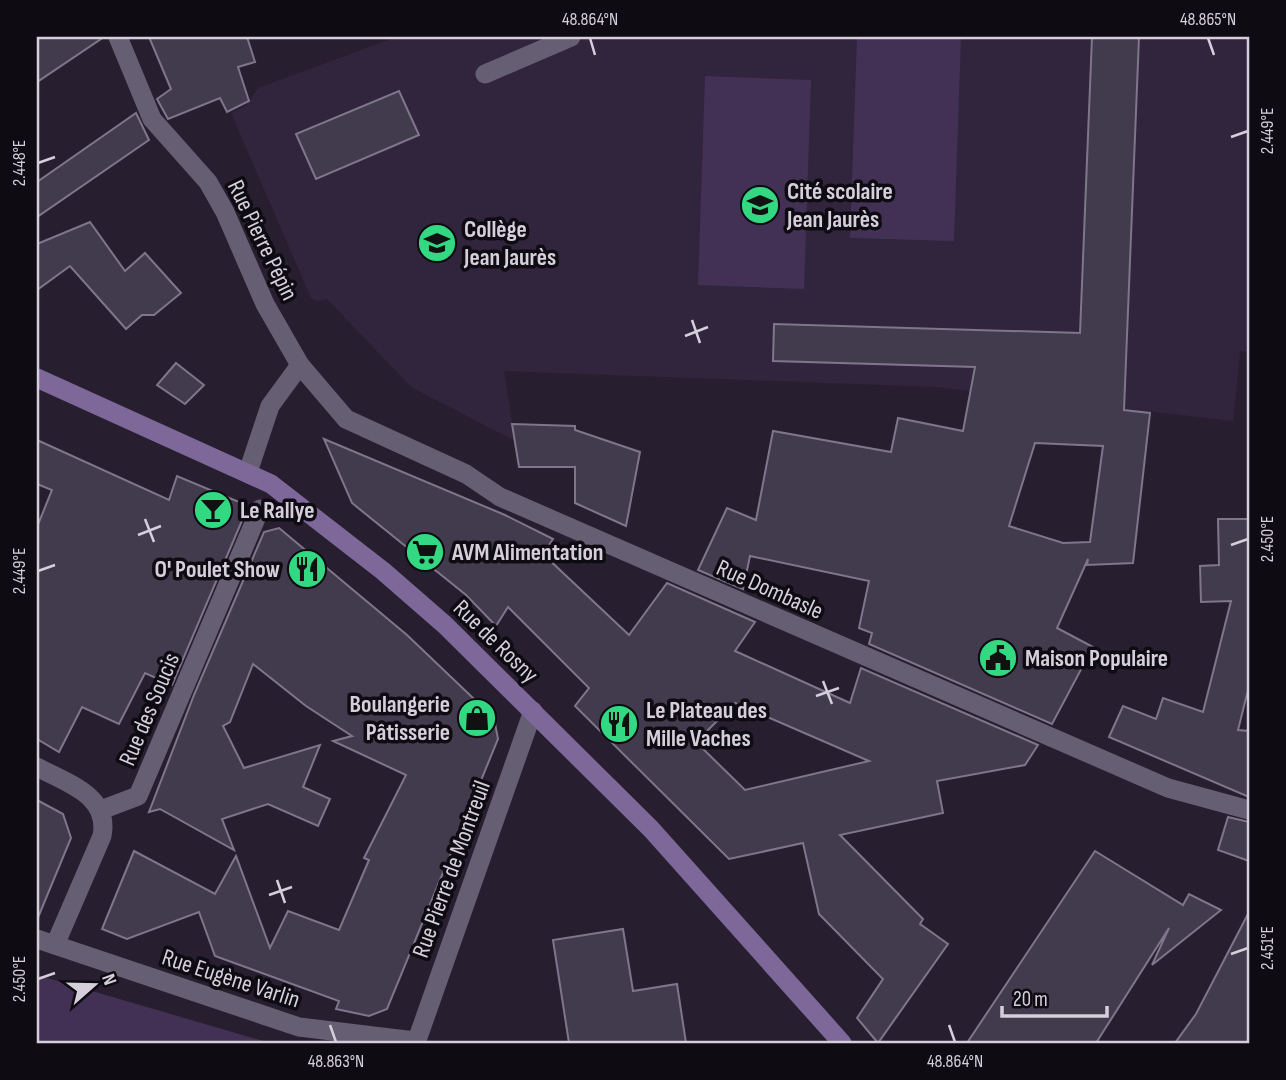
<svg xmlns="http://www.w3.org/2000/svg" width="1286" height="1080" font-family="'Sofia Sans Condensed',sans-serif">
<rect width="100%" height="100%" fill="#271f30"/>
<path fill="#30253c" d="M 396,37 L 1249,37 L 1249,352 L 1240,351 L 1233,421 L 935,387 L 504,371 L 515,441 L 411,387 L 327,299 L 315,301 L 311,298 L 231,113 L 246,106 L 258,88 Z"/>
<g fill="#423155">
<path d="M 857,37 L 961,37 L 954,241 L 850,238 Z"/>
<path d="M 705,76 L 811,80 L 804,289 L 698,285 Z"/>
<path d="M 37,975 L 44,977 L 270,1043 L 37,1043 Z"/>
</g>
<g fill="#423a4d" stroke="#7f768b" stroke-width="2" fill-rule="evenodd">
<path d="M 37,37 L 104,37 L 37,82 Z"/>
<path d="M 149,37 L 247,37 L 255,62 L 238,67 L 249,101 L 227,112 L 220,98 L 168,119 L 157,99 L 171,89 Z"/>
<path d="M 1092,37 L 1139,37 L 1124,410 L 1150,413 L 1133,563 L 1087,565 L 1088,559 L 1057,628 L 1093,647 L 1052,724 L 869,644 L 872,633 L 859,628 L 869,581 L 750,556 L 743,589 L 698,570 L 727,508 L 756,520 L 773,431 L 891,452 L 898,418 L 963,431 L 975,367 L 773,361 L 774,324 L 1080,333 ZM 1035,443 L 1103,446 L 1090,542 L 1063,543 L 1009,526 Z"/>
<path d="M 399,91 L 419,135 L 316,179 L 296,134 Z"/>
<path d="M 136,113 L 149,140 L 37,217 L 37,182 Z"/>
<path d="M 90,222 L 125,271 L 145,253 L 181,293 L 154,315 L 142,315 L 126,329 L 70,266 L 37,290 L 37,244 Z"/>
<path d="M 176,363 L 204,385 L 185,404 L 157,385 Z"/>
<path d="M 512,424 L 575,426 L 575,430 L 640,452 L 626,526 L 575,503 L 575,467 L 519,467 Z"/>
<path d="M 324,439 L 505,515 L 553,539 L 543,554 L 629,635 L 667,583 L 755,622 L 735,651 L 850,703 L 861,668 L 1038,745 L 1025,765 L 937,781 L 943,813 L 840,835 L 923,919 L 920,924 L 948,944 L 878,1043 L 857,1018 L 883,979 L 819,914 L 803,843 L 729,859 L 575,706 L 589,688 L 508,607 L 496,626 L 466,595 L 352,503 ZM 735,703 L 869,761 L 745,790 L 696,742 Z"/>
<path d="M 37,440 L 169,500 L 177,476 L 239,502 L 244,516 L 172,685 L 145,673 L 119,724 L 82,707 L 59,752 L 37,739 L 37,527 L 52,490 L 37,484 Z"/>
<path d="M 1218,519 L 1249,519 L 1249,686 L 1238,730 L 1249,731 L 1249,797 L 1109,737 L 1123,706 L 1156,719 L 1163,698 L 1203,712 L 1231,601 L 1201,602 L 1200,566 L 1219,565 Z"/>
<path d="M 279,528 L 407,635 L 494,718 L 498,739 L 387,1009 L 369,1016 L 336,1009 L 339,1001 L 215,956 L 199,912 L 127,939 L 102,929 L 134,851 L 215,894 L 236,856 L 270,948 L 288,911 L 339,930 L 369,860 L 364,858 L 406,775 L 333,741 L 352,736 L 306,706 L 253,664 L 230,722 L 223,726 L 244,768 L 320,745 L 303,787 L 330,799 L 318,826 L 268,804 L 222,819 L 234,850 L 160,809 L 149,812 L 194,695 L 264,532 Z"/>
<path d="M 37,800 L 63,814 L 71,838 L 37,920 Z"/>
<path d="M 1228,817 L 1249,822 L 1249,861 L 1218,850 Z"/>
<path d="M 1095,851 L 1183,905 L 1189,894 L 1221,910 L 1152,965 L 1169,928 L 1096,1043 L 967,1043 Z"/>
<path d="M 1249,912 L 1249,1043 L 1175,1043 L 1196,1014 Z"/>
<path d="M 623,929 L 633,991 L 677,984 L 686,1043 L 569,1043 L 553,940 Z"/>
</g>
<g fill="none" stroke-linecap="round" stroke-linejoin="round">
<path stroke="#665e72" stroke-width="19" d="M 101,810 L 138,796 L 260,509"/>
<g stroke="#665e72" stroke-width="19">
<path d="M 118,37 L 152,119 L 208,182 L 225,212 L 265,304 L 300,365 L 346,419 L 466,474 L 500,497 L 1168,788 L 1249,810"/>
<path d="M 485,74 L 571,37"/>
<path d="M 248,472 L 270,406 L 300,365"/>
<path d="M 37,767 C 66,783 110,795 102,836 L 55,945"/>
<path d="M 37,939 L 299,1027 L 415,1041"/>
<path d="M 416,1043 L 533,711"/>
</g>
<path stroke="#7e6799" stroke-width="19" d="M 37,378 L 271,484 L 383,571 L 445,625 L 651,829 L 842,1043"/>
</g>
<path fill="none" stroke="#d4cfdb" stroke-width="2.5" d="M 590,38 L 595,55M 1208,38 L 1214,55M 1231,137 L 1248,131M 38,163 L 55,157M 692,320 L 700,343M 685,336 L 708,327M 145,519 L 154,542M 138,535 L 161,526M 1231,545 L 1248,539M 38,571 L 55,565M 823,681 L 832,704M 816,696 L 839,688M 277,880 L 285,903M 269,895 L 292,887M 1231,954 L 1248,948M 38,979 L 55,973M 330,1025 L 336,1042M 949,1025 L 955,1042"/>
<defs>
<g id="school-disc" transform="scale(2.0125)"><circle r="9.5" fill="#33d882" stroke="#0e0b12"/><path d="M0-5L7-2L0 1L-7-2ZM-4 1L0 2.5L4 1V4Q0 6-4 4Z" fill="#111"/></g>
<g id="bar-disc" transform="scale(2.0125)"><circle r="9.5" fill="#33d882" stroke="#0e0b12"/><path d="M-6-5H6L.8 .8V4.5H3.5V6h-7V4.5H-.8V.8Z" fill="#111"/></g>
<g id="supermarket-disc" transform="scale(2.0125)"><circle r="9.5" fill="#33d882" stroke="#0e0b12"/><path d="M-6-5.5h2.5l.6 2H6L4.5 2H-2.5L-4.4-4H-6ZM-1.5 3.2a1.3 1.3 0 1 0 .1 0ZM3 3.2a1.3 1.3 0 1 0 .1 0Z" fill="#111"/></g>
<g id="restaurant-disc" transform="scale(2.0125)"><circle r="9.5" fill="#33d882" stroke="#0e0b12"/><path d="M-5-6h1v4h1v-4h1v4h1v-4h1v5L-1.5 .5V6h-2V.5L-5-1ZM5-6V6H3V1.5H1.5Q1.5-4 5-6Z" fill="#111"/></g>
<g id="civic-disc" transform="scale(2.0125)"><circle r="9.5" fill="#33d882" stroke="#0e0b12"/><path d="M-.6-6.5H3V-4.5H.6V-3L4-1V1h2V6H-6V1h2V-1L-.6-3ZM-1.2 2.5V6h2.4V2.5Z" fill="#111"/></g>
<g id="shop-disc" transform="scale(2.0125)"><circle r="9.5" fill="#33d882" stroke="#0e0b12"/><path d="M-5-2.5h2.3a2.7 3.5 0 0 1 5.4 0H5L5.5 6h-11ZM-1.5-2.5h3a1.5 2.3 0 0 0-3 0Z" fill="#111"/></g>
</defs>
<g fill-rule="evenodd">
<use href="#school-disc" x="760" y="205"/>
<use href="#school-disc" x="437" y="243"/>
<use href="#bar-disc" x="213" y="510"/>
<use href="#supermarket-disc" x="425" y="552"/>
<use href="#restaurant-disc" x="307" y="569"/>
<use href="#civic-disc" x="998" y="658"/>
<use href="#shop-disc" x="477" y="718"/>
<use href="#restaurant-disc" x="619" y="724"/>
</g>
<g text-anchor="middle" stroke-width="7" stroke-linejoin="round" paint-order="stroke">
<g font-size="24" font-weight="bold" fill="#d4cfdb" stroke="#0e0b12" text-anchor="start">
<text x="787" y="199">Cité scolaire<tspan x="787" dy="28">Jean Jaurès</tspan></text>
<text x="464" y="237">Collège<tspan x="464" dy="28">Jean Jaurès</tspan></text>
<text x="240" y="518">Le Rallye</text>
<text x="452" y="560">AVM Alimentation</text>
<text x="280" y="577" text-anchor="end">O' Poulet Show</text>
<text x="1025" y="666">Maison Populaire</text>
<text x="450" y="712" text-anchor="end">Boulangerie<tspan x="450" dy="28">Pâtisserie</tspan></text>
<text x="646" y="718">Le Plateau des<tspan x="646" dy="28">Mille Vaches</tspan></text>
</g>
<g font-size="24" fill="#d4cfdb" stroke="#0e0b12">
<text transform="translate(263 240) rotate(64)" y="8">Rue Pierre Pépin</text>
<text transform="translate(770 589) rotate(24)" y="8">Rue Dombasle</text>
<text transform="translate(496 641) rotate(44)" y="8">Rue de Rosny</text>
<text transform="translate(149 709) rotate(-67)" y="8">Rue des Soucis</text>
<text transform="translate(451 869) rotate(-70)" y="8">Rue Pierre de Montreuil</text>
<text transform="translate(231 978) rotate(18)" y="8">Rue Eugène Varlin</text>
</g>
</g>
<rect width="1286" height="1080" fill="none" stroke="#0e0b12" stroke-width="77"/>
<g transform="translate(94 985) rotate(70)" stroke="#0e0b12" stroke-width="5" paint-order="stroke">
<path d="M0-5L12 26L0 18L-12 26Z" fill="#d4cfdb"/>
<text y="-10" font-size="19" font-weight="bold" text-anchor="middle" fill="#d4cfdb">N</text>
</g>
<path d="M1002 1006v10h105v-10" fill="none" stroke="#d4cfdb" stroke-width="3.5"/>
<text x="1013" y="1006" font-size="21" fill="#d4cfdb" stroke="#0e0b12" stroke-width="5" paint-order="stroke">20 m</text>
<rect x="38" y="38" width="1210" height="1004" fill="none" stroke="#d4cfdb" stroke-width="2.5"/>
<g font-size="18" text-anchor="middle" fill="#d4cfdb">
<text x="590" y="25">48.864°N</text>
<text x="1208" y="25">48.865°N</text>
<text transform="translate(1267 131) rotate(-90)" y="6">2.449°E</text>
<text transform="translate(19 163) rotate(-90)" y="6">2.448°E</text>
<text transform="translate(1267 539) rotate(-90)" y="6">2.450°E</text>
<text transform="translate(19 571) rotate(-90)" y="6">2.449°E</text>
<text transform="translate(1267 948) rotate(-90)" y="6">2.451°E</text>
<text transform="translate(19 979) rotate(-90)" y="6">2.450°E</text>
<text x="336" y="1067">48.863°N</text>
<text x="955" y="1067">48.864°N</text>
</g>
</svg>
